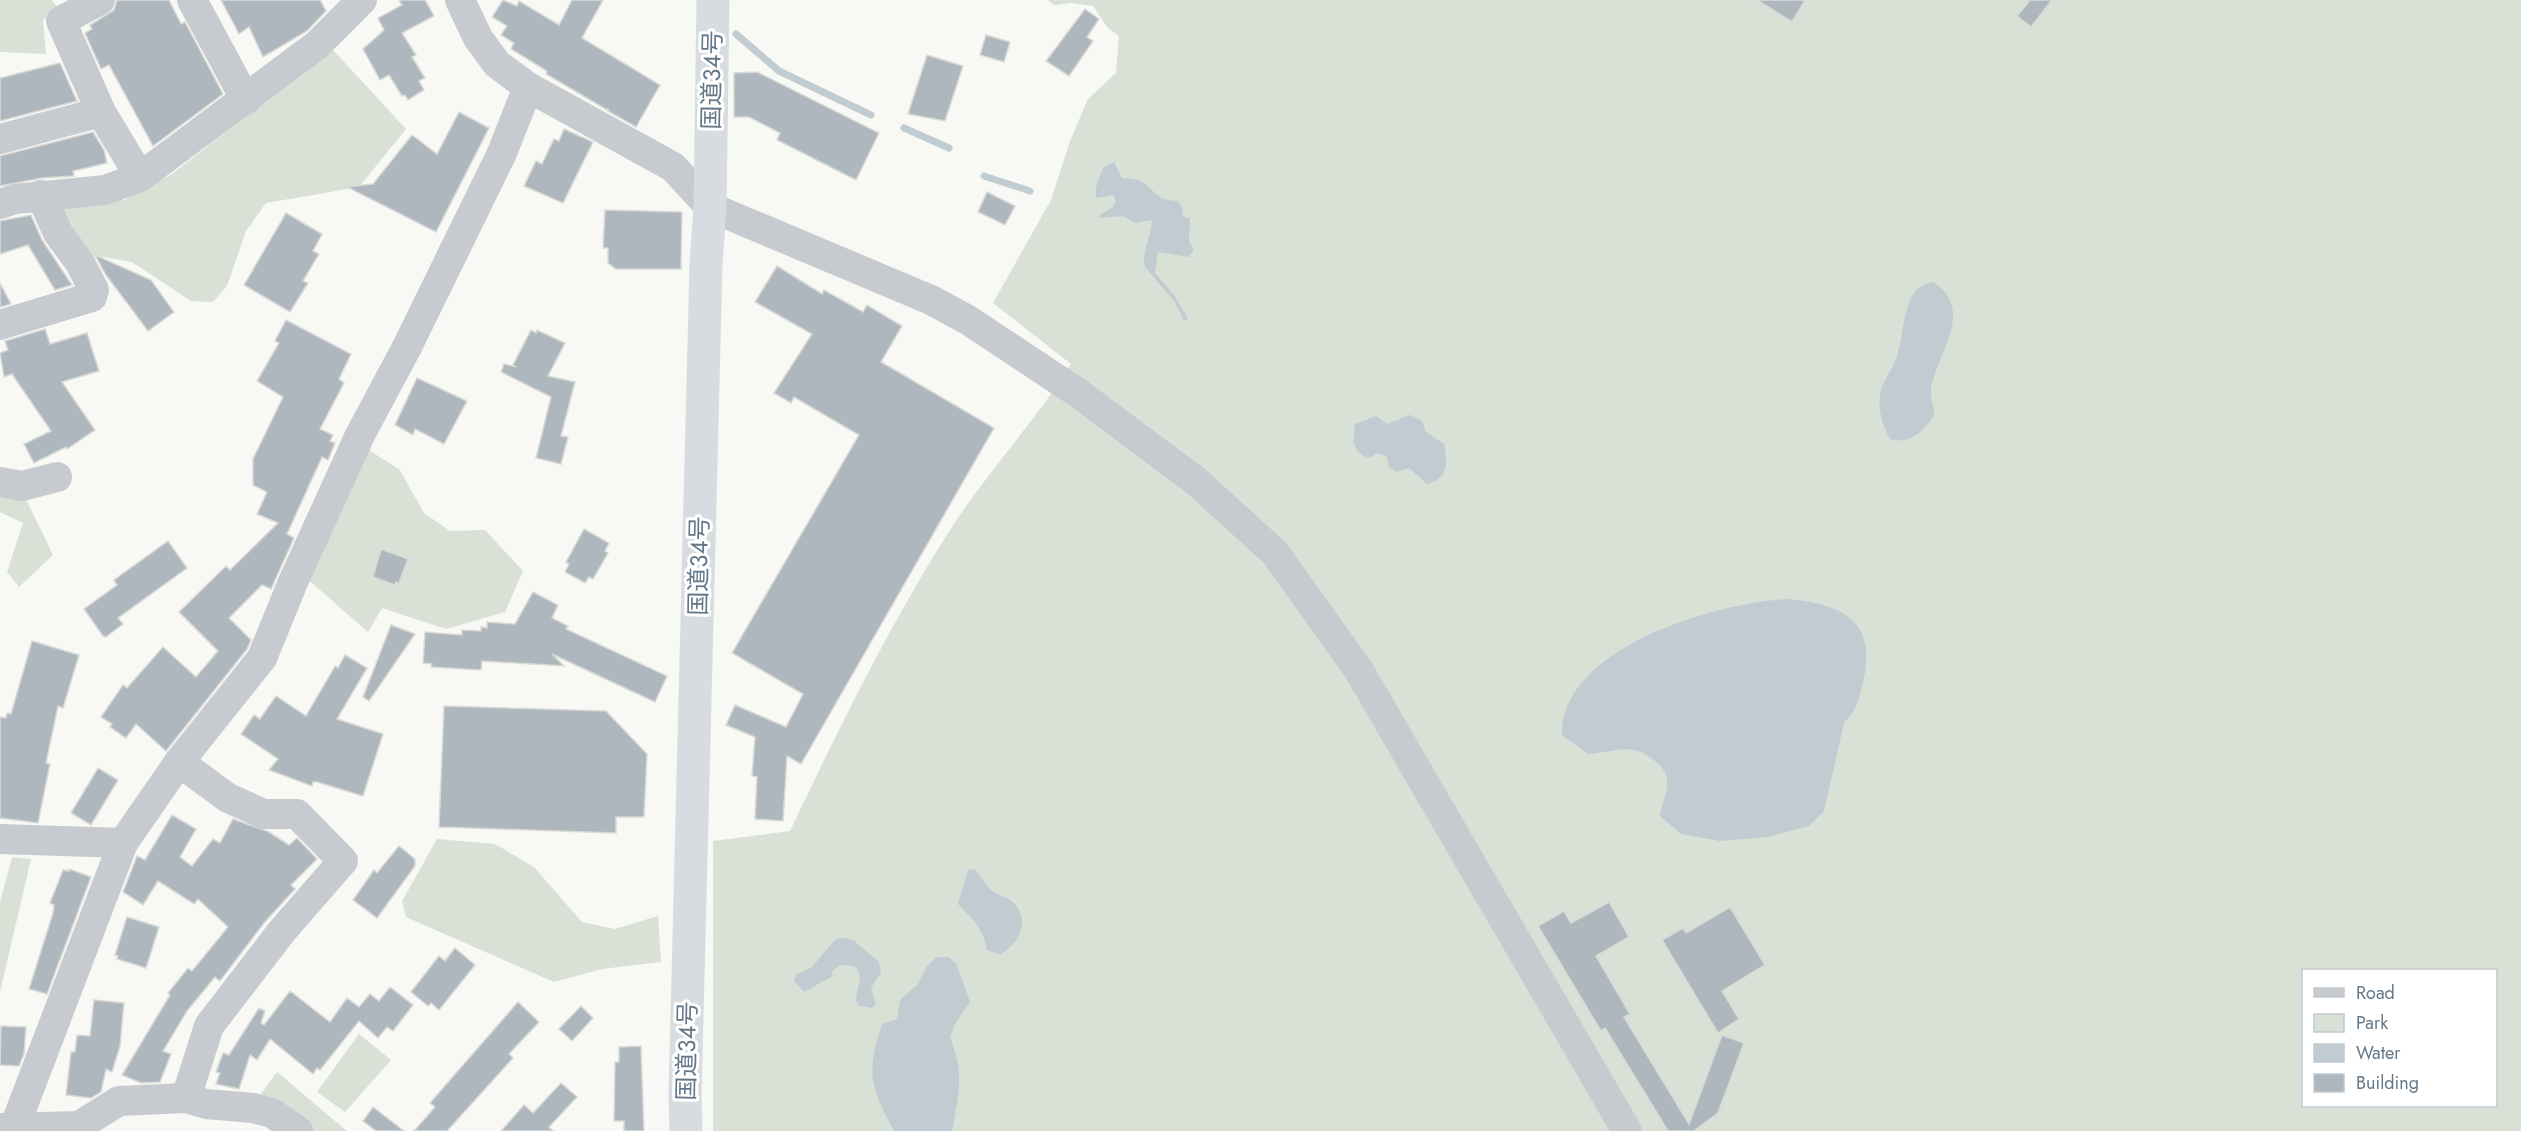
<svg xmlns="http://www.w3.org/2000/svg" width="2521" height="1131" font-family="Jost,'Noto Sans JP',sans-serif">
<rect width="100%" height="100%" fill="#f8f8f4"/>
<g fill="#d9e0d5" fill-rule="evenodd">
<path d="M 0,0 L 52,0 L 59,10 L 43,20 L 46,54 L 0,52 Z"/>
<path d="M 1048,0 L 2521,0 L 2521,1131 L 713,1131 L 713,841 L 790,831 C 839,728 889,626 950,530 C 987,472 1035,422 1071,364 L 993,303 L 1051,200 L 1070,141 L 1088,99 L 1116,73 L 1119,36 L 1108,28 L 1093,6 L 1071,3 L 1054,5 ZM 2304,970 L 2496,970 L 2496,1106 L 2304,1106 Z"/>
<path d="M 332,49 L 406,129 L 359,187 L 266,203 L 246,231 L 227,286 L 213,302 L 191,301 L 132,262 L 85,254 L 52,206 L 124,200 L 172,174 Z"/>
<path d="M 364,447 L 400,470 L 424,513 L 450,531 L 485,530 L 523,571 L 505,612 L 446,629 L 382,608 L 368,632 L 305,577 Z"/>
<path d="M 0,490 L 23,493 L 53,555 L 19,587 L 7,572 L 23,523 L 0,512 Z"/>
<path d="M 437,839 L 495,844 L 534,867 L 582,922 L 615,929 L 658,916 L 661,962 L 602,969 L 554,982 L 406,917 L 402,901 Z"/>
<path d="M 12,857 L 31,859 L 0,992 L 0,903 Z"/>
<path d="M 359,1034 L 391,1060 L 345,1112 L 317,1092 Z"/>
<path d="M 277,1072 L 347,1131 L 306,1131 L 259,1097 Z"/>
</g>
<g fill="#c0ccd1">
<path d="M 1114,162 L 1122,178 C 1156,178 1148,201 1178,201 L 1183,209 L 1182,216 L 1190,219 L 1189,241 L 1194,250 L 1188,257 L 1158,252 L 1155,273 L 1174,295 L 1188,319 L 1184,321 L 1175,302 L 1145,267 C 1141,249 1152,237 1152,220 L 1135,223 L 1123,216 L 1101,218 L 1099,216 L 1113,207 L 1116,201 L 1113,195 L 1096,198 C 1094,185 1100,179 1103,167 Z"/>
<path d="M 1933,282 C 1975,309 1939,351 1931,388 C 1930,396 1934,406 1934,416 C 1923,431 1910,445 1890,439 C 1882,424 1878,411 1880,394 C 1883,380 1893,369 1897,356 C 1906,332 1901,286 1933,282 Z"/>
<path d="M 1410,415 L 1422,421 L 1426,432 L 1444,444 C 1448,462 1448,480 1427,484 L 1409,468 L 1396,472 L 1389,467 L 1387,457 L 1377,453 L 1369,458 C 1351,451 1353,440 1355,424 L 1376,416 L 1387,424 Z"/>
<path d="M 1789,599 C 1842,604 1878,621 1863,682 C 1859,698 1857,711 1844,723 L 1824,811 L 1809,826 L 1767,837 L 1720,841 L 1681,834 L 1660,816 C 1661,805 1669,790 1667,779 C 1666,771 1661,766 1655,761 C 1632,741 1615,752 1588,754 L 1562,735 C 1560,647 1719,602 1789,599 Z"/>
<path d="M 975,869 C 982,876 985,886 993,891 C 999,896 1008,897 1014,903 C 1031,923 1019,943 1000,955 L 987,950 C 983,928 973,919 958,904 L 968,870 Z"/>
<path d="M 844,938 L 853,940 L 879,962 L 881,973 L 871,988 L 876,1004 L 872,1008 L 860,1006 L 856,1001 C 856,986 866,977 854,966 L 840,965 L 833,970 L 831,977 L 804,992 L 794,981 L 796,975 L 812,967 L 836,939 Z"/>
<path d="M 937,957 L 948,957 L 956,963 L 970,1002 L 955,1024 L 950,1037 C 965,1077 959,1088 953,1128 L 952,1131 L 894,1131 C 870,1086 866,1074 882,1024 L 897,1019 L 900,1000 L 917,985 L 927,966 Z"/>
</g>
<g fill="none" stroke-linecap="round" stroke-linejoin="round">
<g stroke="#c0ccd1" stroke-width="7">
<path d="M 736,34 L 779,71 L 871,115"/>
<path d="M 904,128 L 949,148"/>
<path d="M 984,176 L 1030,191"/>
</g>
</g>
<g fill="#aeb7bd" stroke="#d9dad7" stroke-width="1.5">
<path d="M 117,0 L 169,0 L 181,24 L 185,22 L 223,94 L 153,146 L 109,65 L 101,69 L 85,33 L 92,29 L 90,25 L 114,10 Z"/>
<path d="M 221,0 L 320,0 L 326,11 L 307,31 L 263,57 L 249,27 L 239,34 Z"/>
<path d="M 399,0 L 425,0 L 434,16 L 402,33 L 416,55 L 412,57 L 425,78 L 419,81 L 424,90 L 408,100 L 405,95 L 402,96 L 389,75 L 380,80 L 363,49 L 384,30 L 378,18 L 402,5 Z"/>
<path d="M 503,0 L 517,6 L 519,1 L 559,25 L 572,0 L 603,0 L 582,38 L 660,85 L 636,127 L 608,111 L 608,108 L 607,110 L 546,74 L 547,71 L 511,49 L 514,43 L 501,35 L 507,26 L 492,17 Z"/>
<path d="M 1757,0 L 1805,0 L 1792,22 Z"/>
<path d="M 2030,0 L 2052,0 L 2031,27 L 2017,16 Z"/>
<path d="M 1085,9 L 1099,19 L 1087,37 L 1093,41 L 1069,76 L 1046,61 Z"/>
<path d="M 986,35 L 1010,42 L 1004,62 L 980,55 Z"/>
<path d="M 927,55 L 963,66 L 945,121 L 908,114 Z"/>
<path d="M 60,63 L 77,101 L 0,121 L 0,78 Z"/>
<path d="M 757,72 L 879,133 L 856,180 L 777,140 L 780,133 L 749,117 L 734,117 L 734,73 Z"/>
<path d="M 459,112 L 489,128 L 436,232 L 347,187 L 373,184 L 412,135 L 437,154 Z"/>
<path d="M 564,129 L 593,142 L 563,203 L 524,186 L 536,161 L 542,164 L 554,139 L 559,141 Z"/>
<path d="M 93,132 L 104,150 L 107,163 L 73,171 L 74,176 L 42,178 L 0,186 L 0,156 Z"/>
<path d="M 987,192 L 1015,206 L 1005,225 L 978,212 Z"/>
<path d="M 605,210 L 682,212 L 681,269 L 616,269 L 608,263 L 608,248 L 603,248 Z"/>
<path d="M 286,213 L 322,234 L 313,251 L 319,254 L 303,281 L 308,283 L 290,312 L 244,285 Z"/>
<path d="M 31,215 L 42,240 L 72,285 L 55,290 L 28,245 L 0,254 L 0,221 Z"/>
<path d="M 95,255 L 151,280 L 174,312 L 148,331 L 106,275 Z"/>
<path d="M 777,266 L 822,294 L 824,290 L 863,312 L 867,305 L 902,326 L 881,362 L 994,428 L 801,764 L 787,756 L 783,821 L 755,819 L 757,777 L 752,776 L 755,737 L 726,725 L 735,705 L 786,727 L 803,694 L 732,653 L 859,435 L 794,397 L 791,403 L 774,393 L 812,334 L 755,302 Z"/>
<path d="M 0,283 L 11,304 L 0,307 Z"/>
<path d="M 286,320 L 351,354 L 339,379 L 344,383 L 320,429 L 333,435 L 330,441 L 335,443 L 328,460 L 322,457 L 287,534 L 294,538 L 271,589 L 262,585 L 229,618 L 251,640 L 247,649 L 166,751 L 136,724 L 126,738 L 110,727 L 112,724 L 101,717 L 123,685 L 127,688 L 163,647 L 196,677 L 218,651 L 179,612 L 226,566 L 230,570 L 278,523 L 257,514 L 267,492 L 253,485 L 253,459 L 283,397 L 257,381 L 279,343 L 275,341 Z"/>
<path d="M 45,329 L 50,344 L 87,333 L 99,371 L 62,382 L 95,430 L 67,449 L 66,447 L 34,463 L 24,444 L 51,431 L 12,374 L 4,377 L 0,353 L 8,350 L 5,341 Z"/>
<path d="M 531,330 L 536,333 L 537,330 L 565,343 L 548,376 L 575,382 L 561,436 L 568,437 L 561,464 L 536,458 L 551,397 L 501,372 L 504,364 L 516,367 L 513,365 Z"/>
<path d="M 417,378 L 467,401 L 444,444 L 415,429 L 413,435 L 395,425 Z"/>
<path d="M 584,529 L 609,543 L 605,551 L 608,553 L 593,579 L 589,577 L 585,583 L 565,572 L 569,564 L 566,562 Z"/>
<path d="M 168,541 L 187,568 L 118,618 L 123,624 L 106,637 L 103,636 L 84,609 L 117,585 L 114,580 Z"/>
<path d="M 381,549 L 408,559 L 399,583 L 396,582 L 395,585 L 373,577 Z"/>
<path d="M 533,592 L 558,605 L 552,618 L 568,626 L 566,629 L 667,676 L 655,702 L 552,654 L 564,666 L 482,661 L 481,670 L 431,667 L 432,664 L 423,663 L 425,632 L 462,635 L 462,630 L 481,631 L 481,627 L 487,628 L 487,622 L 515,624 Z"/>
<path d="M 391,625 L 415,634 L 369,701 L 363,697 Z"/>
<path d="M 32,641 L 79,655 L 63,708 L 58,706 L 46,763 L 50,764 L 38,823 L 0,818 L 0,717 L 6,718 L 7,713 L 11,714 Z"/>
<path d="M 345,655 L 367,668 L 337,719 L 383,734 L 363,796 L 317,782 L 313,782 L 312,786 L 269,770 L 278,759 L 241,734 L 254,715 L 260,719 L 276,696 L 306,716 L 335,666 L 338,668 Z"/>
<path d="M 444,706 L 606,711 L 647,754 L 644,817 L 616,817 L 616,833 L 439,827 Z"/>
<path d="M 98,768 L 118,780 L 91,825 L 71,813 Z"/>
<path d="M 172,815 L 196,829 L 180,857 L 192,866 L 213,839 L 220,843 L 233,819 L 267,831 L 289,845 L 297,838 L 317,859 L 291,885 L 295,889 L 264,923 L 220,981 L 215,977 L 187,1011 L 163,1051 L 171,1054 L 160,1082 L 141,1083 L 122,1075 L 170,995 L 168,993 L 188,968 L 192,971 L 228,927 L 198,899 L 194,904 L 158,881 L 143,905 L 123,892 L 137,856 L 145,860 Z"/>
<path d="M 399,846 L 415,859 L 415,866 L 377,918 L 353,900 L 374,870 L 377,873 Z"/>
<path d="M 69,869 L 91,877 L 47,994 L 29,989 L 53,913 L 54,905 L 50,903 L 63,870 L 69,871 Z"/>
<path d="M 1609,902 L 1629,937 L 1596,956 L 1630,1014 L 1624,1017 L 1689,1124 L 1722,1035 L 1744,1043 L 1718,1113 L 1694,1131 L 1668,1131 L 1605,1028 L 1601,1031 L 1538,926 L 1564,911 L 1571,923 Z"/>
<path d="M 1730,907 L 1765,965 L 1722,991 L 1739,1019 L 1718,1033 L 1662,940 L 1683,928 L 1686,933 Z"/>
<path d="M 127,917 L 159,927 L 146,968 L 117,959 L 118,956 L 115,955 Z"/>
<path d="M 455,948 L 475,965 L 439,1010 L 431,1003 L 428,1006 L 411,992 L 439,956 L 445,961 Z"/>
<path d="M 390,987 L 413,1005 L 393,1031 L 387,1027 L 378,1038 L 359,1021 L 320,1070 L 317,1068 L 313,1074 L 270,1039 L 257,1060 L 250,1055 L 239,1089 L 216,1084 L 220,1073 L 216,1072 L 223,1053 L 229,1055 L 259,1008 L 265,1011 L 261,1023 L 264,1025 L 290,991 L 330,1022 L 347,998 L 359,1007 L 370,994 L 379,1001 Z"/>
<path d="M 94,1000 L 124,1003 L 120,1046 L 112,1072 L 106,1069 L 101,1092 L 91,1098 L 66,1095 L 71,1052 L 75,1052 L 77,1035 L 90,1036 Z"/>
<path d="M 518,1002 L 539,1022 L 509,1054 L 513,1058 L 447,1131 L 414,1131 L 435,1107 L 430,1103 Z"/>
<path d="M 581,1006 L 593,1018 L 572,1041 L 559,1029 Z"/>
<path d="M 1,1026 L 26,1027 L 24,1054 L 19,1066 L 0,1065 Z"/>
<path d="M 641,1046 L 644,1131 L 624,1131 L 624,1121 L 614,1121 L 615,1062 L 619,1062 L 619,1047 Z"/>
<path d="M 561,1083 L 577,1097 L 549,1127 L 553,1131 L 501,1131 L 524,1105 L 533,1113 Z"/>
<path d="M 373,1107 L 404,1131 L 376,1131 L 363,1121 Z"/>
</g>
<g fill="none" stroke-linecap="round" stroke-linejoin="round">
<g stroke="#c7cbcf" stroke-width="30">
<path d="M 100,0 L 61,21 L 101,112 L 140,177"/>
<path d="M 192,0 L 246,100"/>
<path d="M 460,0 L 478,38 L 497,64 L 528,87 L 673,167 L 710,207 L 931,300 L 968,320 L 1078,393 L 1196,481 L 1275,553 L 1358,669 L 1627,1131"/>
<path d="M 0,139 L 101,112"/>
<path d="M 0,204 L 15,199 L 105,190 L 140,177 L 317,45 L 362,0"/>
<path d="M 0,325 L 92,297 L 94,290 L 80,263 L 58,233 L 41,195"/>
<path d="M 0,482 L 22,486 L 57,477"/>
<path d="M 179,762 L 228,798 L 264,814 L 297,814 L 343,861 L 282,931 L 209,1026 L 186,1098"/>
<path d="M 0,839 L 123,843"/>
<path d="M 0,1128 L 79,1126 L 119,1101 L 186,1098 L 206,1104 L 253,1108 L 272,1113 L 298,1131"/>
<path d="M 13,1131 L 123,843 L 179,762 L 262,658 L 293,582 L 360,435 L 407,347 L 502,153 L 528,87"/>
</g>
<path stroke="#d6dce0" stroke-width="33" d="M 686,1131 L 685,1096 L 706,264 L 710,207 L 713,0"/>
</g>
<g text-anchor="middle" stroke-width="6" stroke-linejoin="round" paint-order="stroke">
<g font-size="24" fill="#647889" stroke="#fff">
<text transform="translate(712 80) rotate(-89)" y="8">国道34号</text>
<text transform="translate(699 566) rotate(-89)" y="8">国道34号</text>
<text transform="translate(687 1051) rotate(-89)" y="8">国道34号</text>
</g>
</g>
<rect x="2302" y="969" width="195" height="138" fill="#ffffff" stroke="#c1c9d0" stroke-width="1.5"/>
<rect x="2314" y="988" width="30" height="9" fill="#c7cbcf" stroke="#c1c9d0" stroke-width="1.5"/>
<text x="2356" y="999" font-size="18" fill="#647889">Road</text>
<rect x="2314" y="1014" width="30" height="18" fill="#d9e0d5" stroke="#c1c9d0" stroke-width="1.5"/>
<text x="2356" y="1029" font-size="18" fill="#647889">Park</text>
<rect x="2314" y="1044" width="30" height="18" fill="#c0ccd1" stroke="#c1c9d0" stroke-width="1.5"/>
<text x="2356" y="1059" font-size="18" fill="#647889">Water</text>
<rect x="2314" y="1074" width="30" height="18" fill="#aeb7bd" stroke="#c1c9d0" stroke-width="1.5"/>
<text x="2356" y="1089" font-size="18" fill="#647889">Building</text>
</svg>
